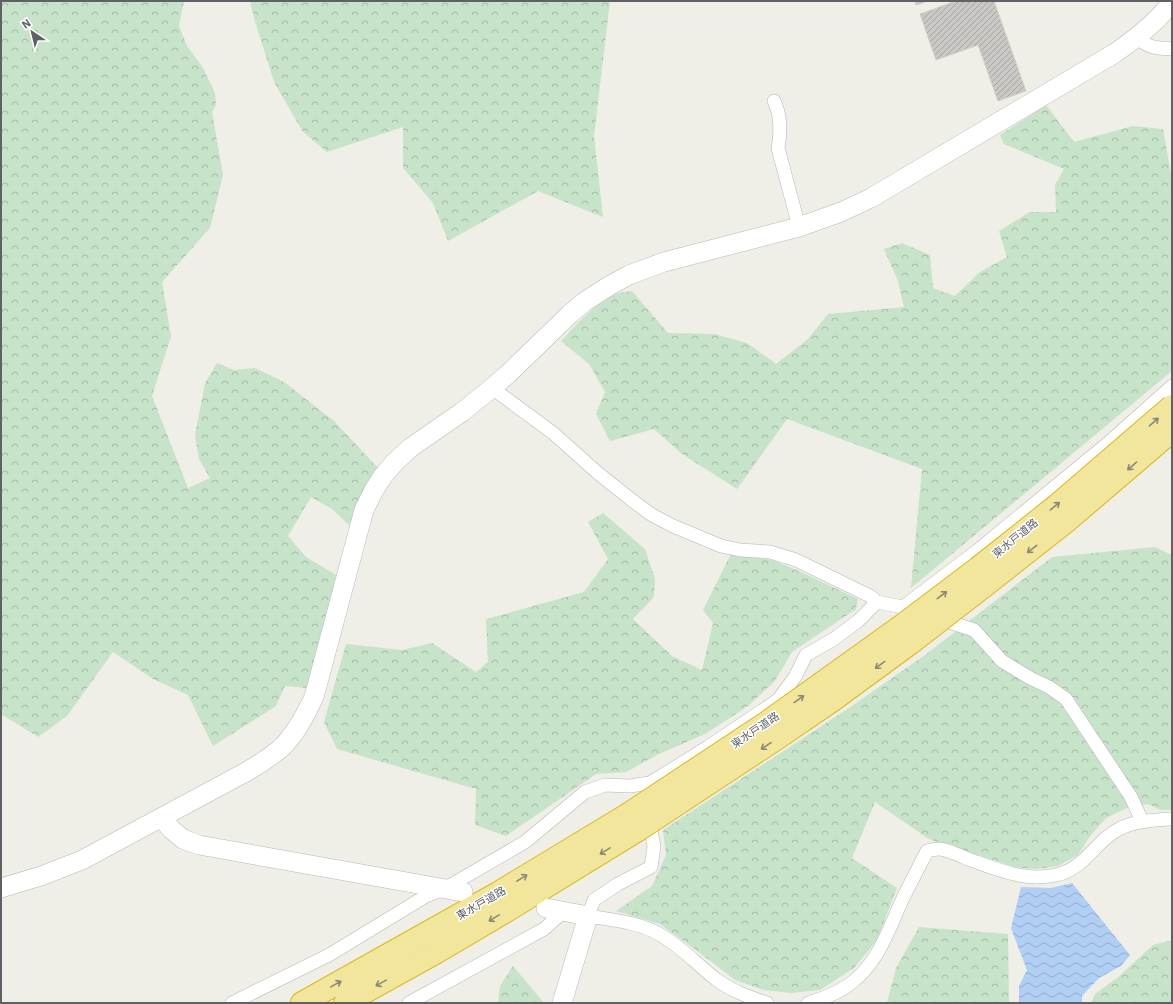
<svg xmlns="http://www.w3.org/2000/svg" width="1173" height="1004" font-family="'IBM Plex Sans','Noto Sans JP',sans-serif">
<defs>
<pattern id="forest-crowns" width="20" height="18" patternUnits="userSpaceOnUse"><rect width="20" height="18" fill="#c7e3ca"/><path d="M2 6a3 3 0 1 1 6 0M12 15a3 3 0 1 1 6 0" fill="none" stroke="#a5bba8"/></pattern>
<pattern id="water-waves" width="16" height="10" patternUnits="userSpaceOnUse"><rect width="16" height="10" fill="#b1cff5"/><path d="M0 5q4-4 8 0t8 0" fill="none" stroke="#93abca"/></pattern>
<pattern id="building-hatch" width="6" height="6" patternUnits="userSpaceOnUse"><rect width="6" height="6" fill="#cac8c4"/><path d="M-1 1l2-2M0 6l6-6M5 7l2-2" fill="none" stroke="#a7a6a3"/></pattern>
</defs>
<rect width="100%" height="100%" fill="#efeee7"/>
<g fill="url(#forest-crowns)">
<path d="M 1,1 L 184,1 L 179,26 L 187,46 L 203,68 L 215,93 L 216,105 L 212,112 L 223,175 L 210,228 L 162,282 L 171,336 L 152,396 L 188,488 L 210,478 L 199,459 L 195,435 L 205,383 L 217,363 L 234,370 L 255,368 L 284,382 L 334,421 L 378,468 L 361,498 L 349,525 L 332,509 L 311,497 L 288,536 L 306,557 L 336,575 L 320,643 L 307,688 L 285,686 L 276,706 L 213,746 L 188,695 L 153,679 L 113,652 L 67,716 L 38,737 L 1,714 Z"/>
<path d="M 250,1 L 610,1 L 594,136 L 603,217 L 538,191 L 448,241 L 433,203 L 403,168 L 403,127 L 327,152 L 303,132 L 274,82 L 254,18 Z"/>
<path d="M 1046,105 L 1074,142 L 1133,126 L 1163,129 L 1171,174 L 1172,174 L 1172,371 L 911,588 L 922,469 L 787,419 L 737,489 L 682,454 L 654,429 L 610,441 L 596,414 L 605,392 L 589,364 L 561,341 C 577,324 595,303 616,294 C 621,292 627,292 632,291 L 668,333 L 714,334 L 747,343 L 776,364 L 808,339 L 828,314 L 904,307 L 898,281 L 884,249 L 902,243 L 930,255 L 933,288 L 955,296 L 980,272 L 1007,257 L 999,231 L 1030,212 L 1056,212 L 1055,185 L 1064,169 L 1004,144 L 1000,135 Z"/>
<path d="M 603,513 L 645,549 L 655,579 L 654,597 L 633,619 L 672,656 L 702,670 L 713,623 L 703,610 L 731,554 L 772,560 L 799,571 L 858,599 L 856,609 L 792,652 L 775,681 L 748,706 L 705,734 L 659,754 L 626,772 L 596,774 L 506,836 L 475,825 L 476,789 L 337,749 L 324,722 L 346,644 L 402,650 L 432,643 L 476,672 L 488,662 L 486,619 L 584,592 L 608,559 L 588,522 Z"/>
<path d="M 1155,547 L 1172,555 L 1172,810 L 1161,810 L 1148,804 L 1127,808 L 1106,818 L 1090,836 L 1078,855 L 1058,866 L 1037,869 L 1014,867 L 929,839 L 875,802 L 852,858 L 897,888 L 877,940 L 854,968 L 820,990 L 791,993 L 764,990 L 735,980 L 696,950 L 660,924 L 616,911 L 652,886 L 666,855 L 663,830 L 846,710 L 925,655 L 1052,557 Z"/>
<path d="M 919,927 L 1008,934 L 1009,1003 L 887,1003 L 896,968 Z"/>
<path d="M 1172,940 L 1172,1003 L 1091,1003 L 1095,994 L 1117,978 L 1153,945 Z"/>
<path d="M 513,966 L 544,1003 L 498,1003 L 500,986 Z"/>
</g>
<path fill="url(#water-waves)" d="M 1072,883 L 1130,955 L 1121,966 L 1099,978 L 1082,996 L 1082,1003 L 1019,1003 L 1019,986 L 1027,970 L 1011,928 L 1021,887 L 1051,888 Z"/>
<g fill="url(#building-hatch)" stroke="#d3d1c6">
<path d="M 915,1 L 928,1 L 916,5 Z"/>
<path d="M 956,1 L 994,1 L 1026,91 L 998,101 L 978,45 L 936,60 L 920,14 Z"/>
</g>
<g fill="none" stroke-linecap="round" stroke-linejoin="round">
<g stroke="#b4b6ba" stroke-width="14">
<g id="street">
<path d="M 1137,38 C 1149,48 1157,48 1172,49"/>
<path d="M 774,101 C 781,115 781,134 778,148 L 799,227"/>
<path d="M 492,388 L 553,433 L 599,474 L 633,501 L 652,515 L 673,526 L 721,546 L 740,550 L 770,552 L 796,560 L 870,596 L 877,602 L 903,607 L 974,630 L 1002,661 L 1030,678 L 1049,687 L 1066,699 L 1131,797 L 1142,821"/>
<path d="M 903,607 L 977,551 L 1107,444 L 1172,386"/>
<path d="M 649,818 L 654,847 L 651,867 L 618,884 L 594,900 L 588,916 C 611,920 638,922 659,934 C 681,946 697,965 717,980 C 732,991 749,997 767,1003"/>
<path d="M 232,1003 L 329,955 L 426,896 L 444,889 L 525,842 L 585,792 L 605,785 L 630,786 L 650,783 L 708,747 L 778,700 L 795,677 L 806,655 L 834,639 L 858,621 L 877,602"/>
<path d="M 409,1003 L 544,929 L 564,911"/>
<path d="M 808,1003 C 822,999 835,994 847,986 C 879,965 889,927 905,894 C 912,880 920,865 927,851 C 931,850 935,849 939,849 C 946,849 961,856 968,859 C 996,869 1025,882 1056,875 C 1085,869 1095,841 1119,829 C 1134,821 1155,820 1172,819"/>
</g>
</g>
<g stroke="#b6b8bc" stroke-width="20">
<g id="secondary">
<path d="M 162,818 L 171,829 L 183,839 L 199,845 L 463,892"/>
<path d="M 1,888 L 41,876 L 82,860 L 246,772 C 258,765 269,758 280,749 C 295,735 305,716 314,697 L 364,510 L 374,490 L 383,476 L 394,463 L 410,448 L 462,412 L 492,388 L 508,374 L 570,314 L 584,302 L 609,286 L 629,275 L 664,262 L 799,227 L 841,212 L 871,198 L 1115,53 C 1137,38 1156,23 1172,2"/>
<path d="M 546,908 L 588,916 L 562,1003"/>
</g>
</g>
<g stroke="#dbb81b" stroke-width="24">
<g id="highway">
<path d="M 822,683 L 900,627"/>
<path d="M 833,700 L 912,642"/>
<path d="M 302,1003 L 498,893 L 627,815"/>
<path d="M 345,1003 L 437,952 L 508,910 L 638,830"/>
</g>
</g>
<use href="#street" stroke="#fff" stroke-width="13"/>
<use href="#secondary" stroke="#fff" stroke-width="19"/>
<use href="#highway" stroke="#f1e69c" stroke-width="22"/>
<g stroke="#dbb81b" stroke-width="24" stroke-linecap="butt">
<g id="highway-bridge">
<path d="M 900,627 L 978,568 L 1056,506 L 1172,406"/>
<path d="M 912,642 L 988,583 L 1068,520 L 1172,431"/>
<path d="M 627,815 L 766,723 L 822,683"/>
<path d="M 638,830 L 776,739 L 833,700"/>
</g>
</g>
<use href="#highway-bridge" stroke="#f1e69c" stroke-width="22"/>
</g>
<defs><path id="oneway-shaft" d="M-6 0H5M1.5-3L5.5 0L1.5 3" fill="none" stroke-width="1.6" stroke-linecap="round" stroke-linejoin="round"/></defs>
<g stroke="#8b8976">
<use href="#oneway-shaft" transform="translate(1154 422) rotate(-41)"/>
<use href="#oneway-shaft" transform="translate(1132 466) rotate(139)"/>
<use href="#oneway-shaft" transform="translate(1055 506) rotate(-39)"/>
<use href="#oneway-shaft" transform="translate(1032 549) rotate(142)"/>
<use href="#oneway-shaft" transform="translate(942 595) rotate(-37)"/>
<use href="#oneway-shaft" transform="translate(880 665) rotate(144)"/>
<use href="#oneway-shaft" transform="translate(799 699) rotate(-36)"/>
<use href="#oneway-shaft" transform="translate(766 746) rotate(146)"/>
<use href="#oneway-shaft" transform="translate(605 851) rotate(148)"/>
<use href="#oneway-shaft" transform="translate(522 878) rotate(-31)"/>
<use href="#oneway-shaft" transform="translate(494 918) rotate(149)"/>
<use href="#oneway-shaft" transform="translate(381 983) rotate(151)"/>
<use href="#oneway-shaft" transform="translate(336 984) rotate(-29)"/>
</g>
<g text-anchor="middle" stroke-width="3" stroke-linejoin="round" paint-order="stroke">
<g font-size="11" fill="#5f6165" stroke="#fff">
<text transform="translate(1015 538) rotate(-39)" y="4">東水戸道路</text>
<text transform="translate(755 730) rotate(-34)" y="4">東水戸道路</text>
<text transform="translate(481 903) rotate(-30)" y="4">東水戸道路</text>
</g>
</g>
<rect width="1173" height="1004" fill="none" stroke="#5f6165" stroke-width="4"/>
<g transform="translate(32 32) rotate(325)" stroke="#ffffff" stroke-width="3" paint-order="stroke">
<path d="M0-3L7 15L0 10L-7 15Z" fill="#5f6165"/>
<text y="-6" font-size="11" font-weight="bold" text-anchor="middle" fill="#5f6165">N</text>
</g>
</svg>
